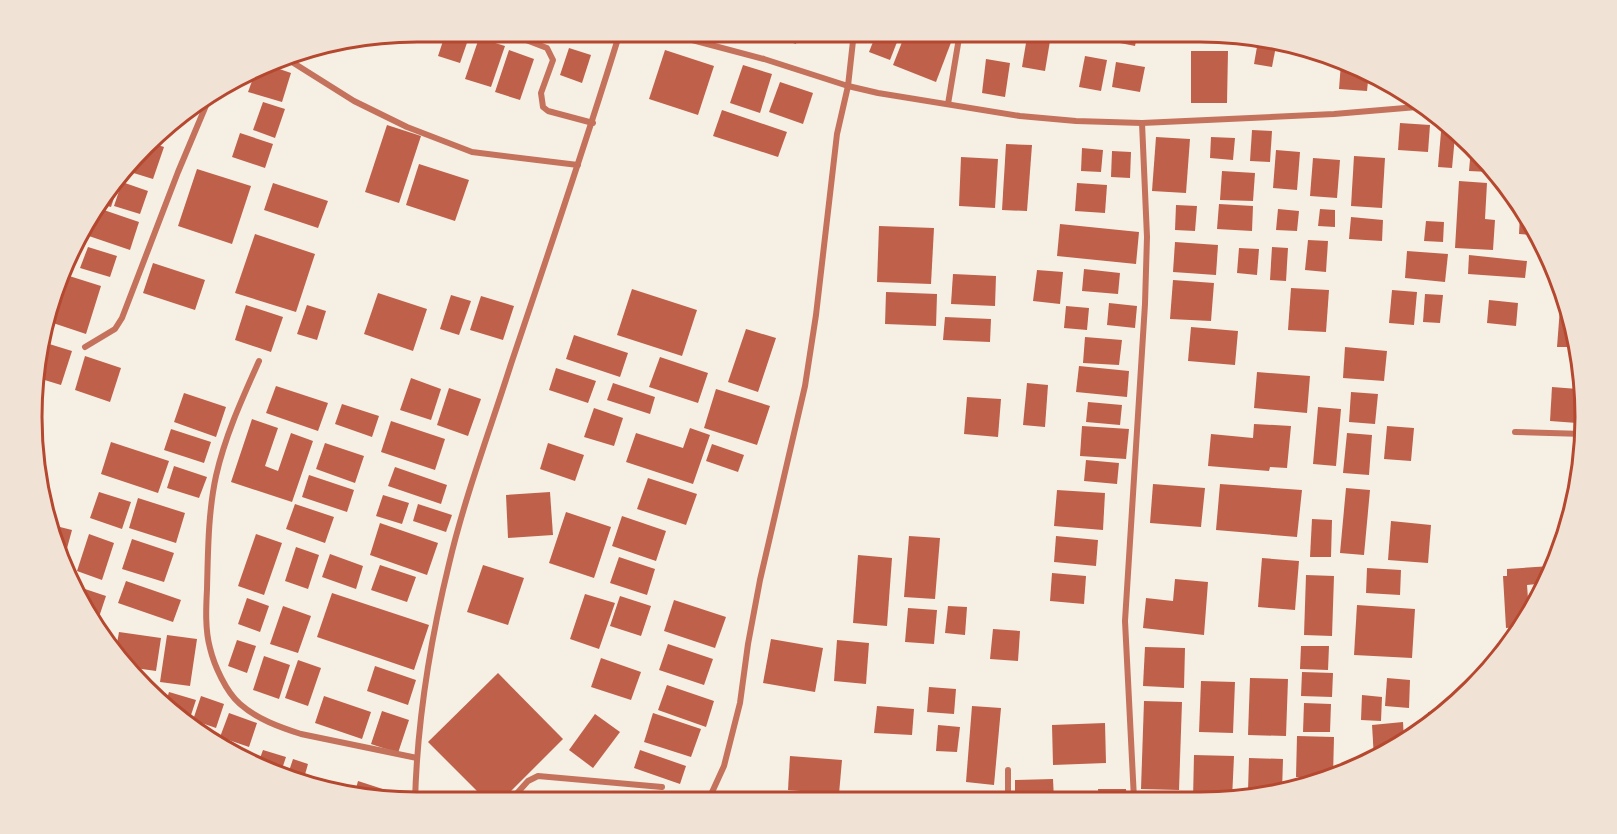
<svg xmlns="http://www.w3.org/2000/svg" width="1617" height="834" font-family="Commissioner,sans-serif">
<rect width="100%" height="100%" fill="#f6efe4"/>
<g fill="#bf614a">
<path d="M 446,32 L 469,37 L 460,63 L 438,56 Z"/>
<path d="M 730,32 L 762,32 L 759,42 Z"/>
<path d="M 770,32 L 800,32 L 796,44 L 769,35 Z"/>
<path d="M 877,32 L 901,32 L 890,60 L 869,52 Z"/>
<path d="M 906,32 L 955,32 L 936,82 L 893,65 Z"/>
<path d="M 1096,32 L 1138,32 L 1135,46 L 1095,38 Z"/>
<rect x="1162" y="32" width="22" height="4"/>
<path d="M 1027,37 L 1050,41 L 1045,71 L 1022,67 Z"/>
<path d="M 479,38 L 505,46 L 491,87 L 465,79 Z"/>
<path d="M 1258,41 L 1276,46 L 1272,67 L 1254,64 Z"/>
<path d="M 569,48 L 591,55 L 582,83 L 560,75 Z"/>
<path d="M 509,50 L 534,59 L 520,100 L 495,92 Z"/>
<path d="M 665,50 L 714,66 L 698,115 L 649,99 Z"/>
<path d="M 1191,51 L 1228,51 L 1227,103 L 1191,103 Z"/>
<path d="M 1085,56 L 1107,60 L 1101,91 L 1079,87 Z"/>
<path d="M 986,59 L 1010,63 L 1005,97 L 982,93 Z"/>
<path d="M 1116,62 L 1145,67 L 1140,92 L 1112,87 Z"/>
<path d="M 1341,63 L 1369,71 L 1367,91 L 1339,89 Z"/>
<path d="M 268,65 L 291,73 L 282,102 L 248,92 L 255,73 Z"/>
<path d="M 743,65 L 772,74 L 760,113 L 730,103 Z"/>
<path d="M 1378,77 L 1391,87 L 1378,87 Z"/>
<path d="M 780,82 L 813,93 L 803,124 L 769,112 Z"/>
<path d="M 263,102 L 285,109 L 275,138 L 253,130 Z"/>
<path d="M 722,110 L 787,132 L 778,157 L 713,136 Z"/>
<path d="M 1400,123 L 1430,125 L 1428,152 L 1398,150 Z"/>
<path d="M 387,125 L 421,136 L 399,203 L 365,192 Z"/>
<path d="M 1252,130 L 1272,131 L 1270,162 L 1250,161 Z"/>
<path d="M 1441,132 L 1450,133 L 1455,136 L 1452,168 L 1438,167 Z"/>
<path d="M 240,133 L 273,144 L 265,168 L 232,157 Z"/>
<path d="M 1156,137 L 1190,139 L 1186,193 L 1152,191 Z"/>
<path d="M 1211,137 L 1235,138 L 1233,160 L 1210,158 Z"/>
<path d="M 152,143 L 164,147 L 153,179 L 127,171 Z"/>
<path d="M 1006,144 L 1032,145 L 1027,211 L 1002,210 Z"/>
<path d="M 1082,148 L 1103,150 L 1101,172 L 1081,171 Z"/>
<path d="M 1471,148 L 1490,163 L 1490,172 L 1469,171 Z"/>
<path d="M 1276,150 L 1300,152 L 1297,190 L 1273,188 Z"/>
<path d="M 1112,151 L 1131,152 L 1130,178 L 1111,177 Z"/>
<path d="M 1354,156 L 1385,158 L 1382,208 L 1351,206 Z"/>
<path d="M 961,157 L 998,159 L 995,208 L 959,206 Z"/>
<path d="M 1313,158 L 1340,160 L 1337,198 L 1310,196 Z"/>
<path d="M 419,164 L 469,180 L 455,221 L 406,205 Z"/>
<path d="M 197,169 L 251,186 L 232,244 L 178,226 Z"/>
<path d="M 1222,171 L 1255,173 L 1253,201 L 1220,200 Z"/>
<path d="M 121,176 L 111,207 L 97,203 L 106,192 Z"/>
<path d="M 1459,181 L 1487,183 L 1485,219 L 1495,220 L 1493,250 L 1455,248 Z"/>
<path d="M 122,182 L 148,191 L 140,214 L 114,206 Z"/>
<path d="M 273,183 L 328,201 L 318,228 L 264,210 Z"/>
<path d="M 1077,183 L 1107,185 L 1105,213 L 1075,211 Z"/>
<path d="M 1219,204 L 1253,206 L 1252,231 L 1217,229 Z"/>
<path d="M 1176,205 L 1197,206 L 1195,231 L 1175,230 Z"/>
<path d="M 95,207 L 139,222 L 130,250 L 83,234 Z"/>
<path d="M 1278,209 L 1299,211 L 1297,231 L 1276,230 Z"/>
<path d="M 1320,209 L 1335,210 L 1335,227 L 1318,226 Z"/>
<path d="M 1520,215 L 1532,235 L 1519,234 Z"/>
<path d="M 1351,217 L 1383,220 L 1382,241 L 1349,239 Z"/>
<path d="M 1426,221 L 1444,222 L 1443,242 L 1424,241 Z"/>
<path d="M 1060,224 L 1139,232 L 1136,264 L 1057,256 Z"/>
<path d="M 879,226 L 934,228 L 931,284 L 877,282 Z"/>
<path d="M 255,234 L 315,254 L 296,312 L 235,293 Z"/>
<path d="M 1308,240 L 1328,241 L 1326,272 L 1305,270 Z"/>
<path d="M 1175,242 L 1218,245 L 1216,275 L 1173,272 Z"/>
<path d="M 88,247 L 117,256 L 110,277 L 80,268 Z"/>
<path d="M 1272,247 L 1288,248 L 1286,281 L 1270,280 Z"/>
<path d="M 1239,248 L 1259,249 L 1257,275 L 1237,273 Z"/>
<path d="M 1407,251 L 1448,254 L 1445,282 L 1405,278 Z"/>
<path d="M 1469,255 L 1527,261 L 1525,278 L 1468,274 Z"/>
<path d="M 153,263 L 205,280 L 195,310 L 143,293 Z"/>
<path d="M 1084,269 L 1120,273 L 1118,294 L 1082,291 Z"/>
<path d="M 1037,270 L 1063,272 L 1060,304 L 1033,301 Z"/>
<path d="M 953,274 L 996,276 L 995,306 L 951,304 Z"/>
<path d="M 66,275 L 101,286 L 86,334 L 47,321 Z"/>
<path d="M 1173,280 L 1214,283 L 1211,321 L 1170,319 Z"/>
<path d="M 1291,288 L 1329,290 L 1326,332 L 1288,330 Z"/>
<path d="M 632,289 L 697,310 L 682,356 L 617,335 Z"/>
<path d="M 1392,290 L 1417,292 L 1414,325 L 1389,323 Z"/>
<path d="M 886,292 L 937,294 L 936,326 L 885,324 Z"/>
<path d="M 378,293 L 427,309 L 413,351 L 364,334 Z"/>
<path d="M 1425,294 L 1443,295 L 1440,323 L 1423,322 Z"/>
<path d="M 451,295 L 471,301 L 459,335 L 440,329 Z"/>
<path d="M 481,296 L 514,306 L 503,340 L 470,330 Z"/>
<path d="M 1489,300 L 1518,303 L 1516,326 L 1487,323 Z"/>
<path d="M 1109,303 L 1137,306 L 1135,328 L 1107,325 Z"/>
<path d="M 246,305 L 283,317 L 271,352 L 235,340 Z"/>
<path d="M 307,305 L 326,311 L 317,340 L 297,334 Z"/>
<path d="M 1066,306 L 1089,308 L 1087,330 L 1064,328 Z"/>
<path d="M 1560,308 L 1567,308 L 1572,347 L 1557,347 Z"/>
<path d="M 945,317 L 991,319 L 990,342 L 943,340 Z"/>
<path d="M 1191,327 L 1238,331 L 1235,365 L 1188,361 Z"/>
<path d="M 746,329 L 776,338 L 758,392 L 728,382 Z"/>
<path d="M 574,335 L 628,353 L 620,377 L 566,359 Z"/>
<path d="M 1085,337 L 1122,340 L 1119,365 L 1083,363 Z"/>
<path d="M 46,343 L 72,351 L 61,385 L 38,378 L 38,368 Z"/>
<path d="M 1345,347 L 1387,351 L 1384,381 L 1343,378 Z"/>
<path d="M 85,356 L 121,368 L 110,402 L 75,390 Z"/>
<path d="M 660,357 L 708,373 L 698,403 L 649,387 Z"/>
<path d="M 1079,366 L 1129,371 L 1127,397 L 1076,392 Z"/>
<path d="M 556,368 L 596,381 L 588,403 L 549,390 Z"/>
<path d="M 1257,372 L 1310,376 L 1307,413 L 1254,408 Z"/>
<path d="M 411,378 L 441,389 L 431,420 L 400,410 Z"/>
<path d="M 613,383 L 655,397 L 650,414 L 607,400 Z"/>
<path d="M 1027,383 L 1048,385 L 1045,427 L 1023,425 Z"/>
<path d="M 276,386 L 328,403 L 318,431 L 266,413 Z"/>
<path d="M 1552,387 L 1578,389 L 1577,423 L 1550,421 Z"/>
<path d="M 449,388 L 481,399 L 468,436 L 437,425 Z"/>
<path d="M 716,389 L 770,406 L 757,445 L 704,428 Z"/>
<path d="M 1351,392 L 1378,394 L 1375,424 L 1349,422 Z"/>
<path d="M 184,393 L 226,407 L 216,437 L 174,422 Z"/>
<path d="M 967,397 L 1001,399 L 998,437 L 964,434 Z"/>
<path d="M 1088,402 L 1122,405 L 1120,425 L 1086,422 Z"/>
<path d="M 342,404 L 379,416 L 372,437 L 335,424 Z"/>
<path d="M 1318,407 L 1341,409 L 1336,466 L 1313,464 Z"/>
<path d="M 594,408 L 623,418 L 614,446 L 584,437 Z"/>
<path d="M 252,419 L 278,428 L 265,466 L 278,471 L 291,433 L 313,441 L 292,502 L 231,482 Z"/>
<path d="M 391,421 L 445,439 L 435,470 L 381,452 Z"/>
<path d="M 1254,424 L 1291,426 L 1287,468 L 1270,467 L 1269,471 L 1208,466 L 1211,434 L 1253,438 Z"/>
<path d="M 1082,426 L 1129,429 L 1126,459 L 1080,456 Z"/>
<path d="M 1387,426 L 1414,428 L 1411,461 L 1384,459 Z"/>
<path d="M 690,428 L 710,435 L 693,484 L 626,462 L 636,433 L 683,448 Z"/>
<path d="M 171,429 L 211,442 L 204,463 L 164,450 Z"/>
<path d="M 1347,433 L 1372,435 L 1369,475 L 1343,473 Z"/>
<path d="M 111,442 L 169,461 L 158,493 L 101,474 Z"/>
<path d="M 325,443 L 364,456 L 355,483 L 316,469 Z"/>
<path d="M 548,443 L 584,455 L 575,481 L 540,469 Z"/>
<path d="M 712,444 L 744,455 L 738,472 L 706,461 Z"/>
<path d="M 1086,460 L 1119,463 L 1117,484 L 1084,481 Z"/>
<path d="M 174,466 L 207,477 L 199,498 L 167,488 Z"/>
<path d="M 395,467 L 447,485 L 441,504 L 388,486 Z"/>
<path d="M 309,475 L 354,490 L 347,512 L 302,497 Z"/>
<path d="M 648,478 L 697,494 L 686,525 L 637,509 Z"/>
<path d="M 1153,484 L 1205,488 L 1201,527 L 1150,523 Z"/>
<path d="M 1220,484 L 1302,490 L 1297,537 L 1216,530 Z"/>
<path d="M 1346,488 L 1370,490 L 1364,555 L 1340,553 Z"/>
<path d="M 1057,490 L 1105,493 L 1103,530 L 1054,526 Z"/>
<path d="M 99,492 L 131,502 L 122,529 L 90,518 Z"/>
<path d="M 550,492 L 553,535 L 508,538 L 506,495 Z"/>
<path d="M 383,495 L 409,503 L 402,524 L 376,516 Z"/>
<path d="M 138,498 L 185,513 L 176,543 L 129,528 Z"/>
<path d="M 295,504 L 334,517 L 325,543 L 286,529 Z"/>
<path d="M 418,504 L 452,515 L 446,532 L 413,521 Z"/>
<path d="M 566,512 L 611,527 L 594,578 L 549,563 Z"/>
<path d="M 622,516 L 666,531 L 656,561 L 612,546 Z"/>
<path d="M 1312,519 L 1332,520 L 1331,557 L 1310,557 Z"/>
<path d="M 1391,521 L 1431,525 L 1428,563 L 1388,560 Z"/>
<path d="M 380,523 L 438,543 L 427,575 L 370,555 Z"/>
<path d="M 52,525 L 72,530 L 66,552 L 60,551 Z"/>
<path d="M 89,534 L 114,543 L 102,580 L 77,571 Z"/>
<path d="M 256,534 L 282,543 L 264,595 L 238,586 Z"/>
<path d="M 909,536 L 940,538 L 935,599 L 904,597 Z"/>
<path d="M 1056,536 L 1098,540 L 1096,566 L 1054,562 Z"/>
<path d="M 132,539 L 174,553 L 164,582 L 122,569 Z"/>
<path d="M 296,547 L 319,555 L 308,589 L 285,581 Z"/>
<path d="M 330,554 L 363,566 L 356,589 L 322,577 Z"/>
<path d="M 858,555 L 892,558 L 887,626 L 853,623 Z"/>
<path d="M 619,557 L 655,569 L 647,595 L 610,583 Z"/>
<path d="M 1262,558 L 1299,561 L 1295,610 L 1258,607 Z"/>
<path d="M 380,565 L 416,577 L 407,602 L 371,590 Z"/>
<path d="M 483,565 L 524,578 L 508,625 L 467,612 Z"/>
<path d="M 1551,566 L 1547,583 L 1527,585 L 1529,612 L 1519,627 L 1506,628 L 1503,576 L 1507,576 L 1507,569 Z"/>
<path d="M 1367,568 L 1401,570 L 1400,595 L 1366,593 Z"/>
<path d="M 1052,573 L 1086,576 L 1084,604 L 1050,601 Z"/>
<path d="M 1306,575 L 1334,576 L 1332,636 L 1304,635 Z"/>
<path d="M 1175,579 L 1208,582 L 1204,635 L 1143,628 L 1146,598 L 1173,601 Z"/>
<path d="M 126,581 L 181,600 L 173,622 L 118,603 Z"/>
<path d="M 70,584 L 106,596 L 97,623 L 71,588 Z"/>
<path d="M 332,593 L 429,625 L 414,670 L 317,637 Z"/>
<path d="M 585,594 L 615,603 L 599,649 L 570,639 Z"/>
<path d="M 620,596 L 651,606 L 641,636 L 610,626 Z"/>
<path d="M 247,598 L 269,606 L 260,632 L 238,624 Z"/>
<path d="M 674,600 L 726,617 L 715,648 L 664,631 Z"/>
<path d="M 1357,605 L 1415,609 L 1412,658 L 1354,655 Z"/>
<path d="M 283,606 L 311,616 L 298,653 L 270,644 Z"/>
<path d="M 948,606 L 967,607 L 965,635 L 945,633 Z"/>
<path d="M 908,608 L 937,610 L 934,644 L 905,642 Z"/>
<path d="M 993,629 L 1020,631 L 1018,661 L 990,659 Z"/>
<path d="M 119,632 L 161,638 L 156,671 L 128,667 L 116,649 Z"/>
<path d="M 167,635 L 197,639 L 190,686 L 160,682 Z"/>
<path d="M 771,639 L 823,648 L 815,692 L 763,683 Z"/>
<path d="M 237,640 L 256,646 L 247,673 L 228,666 Z"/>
<path d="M 837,640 L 869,643 L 866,684 L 834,681 Z"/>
<path d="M 668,644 L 713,659 L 704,685 L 659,670 Z"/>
<path d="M 1301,646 L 1329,646 L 1328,670 L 1300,669 Z"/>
<path d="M 1145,647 L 1185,648 L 1184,688 L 1143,686 Z"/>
<path d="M 264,656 L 290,665 L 279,699 L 253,690 Z"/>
<path d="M 601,658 L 641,672 L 631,700 L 591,687 Z"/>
<path d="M 298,660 L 321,668 L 308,706 L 285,698 Z"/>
<path d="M 375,666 L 416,680 L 408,705 L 367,691 Z"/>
<path d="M 1302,672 L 1333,673 L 1332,697 L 1301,696 Z"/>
<path d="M 498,673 L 563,739 L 501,801 L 487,801 L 428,742 Z"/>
<path d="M 1250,678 L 1288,679 L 1286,736 L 1248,735 Z"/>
<path d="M 1387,678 L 1410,680 L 1409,708 L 1385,706 Z"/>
<path d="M 137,679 L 148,680 L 147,691 L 145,690 Z"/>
<path d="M 1201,681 L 1235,682 L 1233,733 L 1199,732 Z"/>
<path d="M 667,685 L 714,701 L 706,727 L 658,710 Z"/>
<path d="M 929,687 L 956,689 L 954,714 L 927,712 Z"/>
<path d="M 169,692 L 196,700 L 189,721 L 165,705 Z"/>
<path d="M 1362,695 L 1382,697 L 1381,721 L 1361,720 Z"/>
<path d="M 201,696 L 224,704 L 216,728 L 193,720 Z"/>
<path d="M 324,696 L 371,712 L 362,739 L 315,723 Z"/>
<path d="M 1144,701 L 1182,702 L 1179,790 L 1141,789 Z"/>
<path d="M 1304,703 L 1331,704 L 1330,732 L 1303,732 Z"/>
<path d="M 877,706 L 914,709 L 912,735 L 874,733 Z"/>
<path d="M 972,706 L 1001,708 L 994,785 L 966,782 Z"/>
<path d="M 382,711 L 409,720 L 398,753 L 371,744 Z"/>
<path d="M 1447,711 L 1434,723 L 1429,726 L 1428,712 Z"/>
<path d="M 229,713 L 257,723 L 249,747 L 220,737 Z"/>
<path d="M 653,713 L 701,729 L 691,757 L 644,742 Z"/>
<path d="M 595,714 L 620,732 L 593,768 L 569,750 Z"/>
<path d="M 1403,722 L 1404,740 L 1374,758 L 1372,725 Z"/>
<path d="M 1105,723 L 1106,763 L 1053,765 L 1052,725 Z"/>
<path d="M 938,725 L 960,727 L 957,752 L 936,751 Z"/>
<path d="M 1297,736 L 1334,737 L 1333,777 L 1296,777 Z"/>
<path d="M 226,746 L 253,755 L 250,764 L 226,748 Z"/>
<path d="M 263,750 L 286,757 L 281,772 L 257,766 Z"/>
<path d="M 640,750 L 686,766 L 680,784 L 634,768 Z"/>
<path d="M 1194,755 L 1234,756 L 1232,799 L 1193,799 Z"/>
<path d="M 790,756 L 842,760 L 839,794 L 788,790 Z"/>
<path d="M 1249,758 L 1283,759 L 1282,791 L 1248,791 Z"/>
<path d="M 293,759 L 308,764 L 304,778 L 288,774 Z"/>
<path d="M 1053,779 L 1054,800 L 1015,800 L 1015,780 Z"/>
<path d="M 358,781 L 395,793 L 392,802 L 355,792 Z"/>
<path d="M 1098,789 L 1126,789 L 1127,800 L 1099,800 Z"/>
<path d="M 585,791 L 587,801 L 550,801 L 550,797 Z"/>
<path d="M 853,791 L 896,794 L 896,800 L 852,800 Z"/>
</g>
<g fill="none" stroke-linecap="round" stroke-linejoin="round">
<g stroke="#c5725c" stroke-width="6">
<path d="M 505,32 L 547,48 L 553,60 L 541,93 L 543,107 L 548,111 L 593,123"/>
<path d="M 662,32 L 764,59 L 848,86 L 854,32"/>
<path d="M 284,57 L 354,101 L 407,127 L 472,152 L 578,165"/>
<path d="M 948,104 L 960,32"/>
<path d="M 85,347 L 115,329 L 122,318 L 178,172 L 210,96"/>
<path d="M 259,361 C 242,399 225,436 216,476 C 208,513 208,552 207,589 C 206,608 205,630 210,648 C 214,665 226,692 240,704 C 257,719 279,727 301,734 L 417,758"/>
<path d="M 1515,432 L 1584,434"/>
<path d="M 1134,799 L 1125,621 L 1145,304 L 1147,237 L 1142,123"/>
<path d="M 1008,800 L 1008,770"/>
<path d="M 510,801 L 528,781 L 538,776 L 662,787"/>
<path d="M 708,801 L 724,766 L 740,703 L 748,644 L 760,580 L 805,386 L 816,315 L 837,134 L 848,86 L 878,93 L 1020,116 L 1076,121 L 1142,123 L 1334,114 L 1417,107"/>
<path d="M 415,802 C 417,721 430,642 449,564 C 465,496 490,430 511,364 C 548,254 586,143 620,32"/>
</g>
</g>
<path d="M0 0H1617V834H0ZM417 42H1200A375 375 0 0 1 1575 417V417A375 375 0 0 1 1200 792H417A375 375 0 0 1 42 417V417A375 375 0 0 1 417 42Z" fill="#f1e2d6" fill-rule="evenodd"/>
<path fill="none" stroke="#b5482f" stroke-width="3" d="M417 42H1200A375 375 0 0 1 1575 417V417A375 375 0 0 1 1200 792H417A375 375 0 0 1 42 417V417A375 375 0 0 1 417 42Z"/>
</svg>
